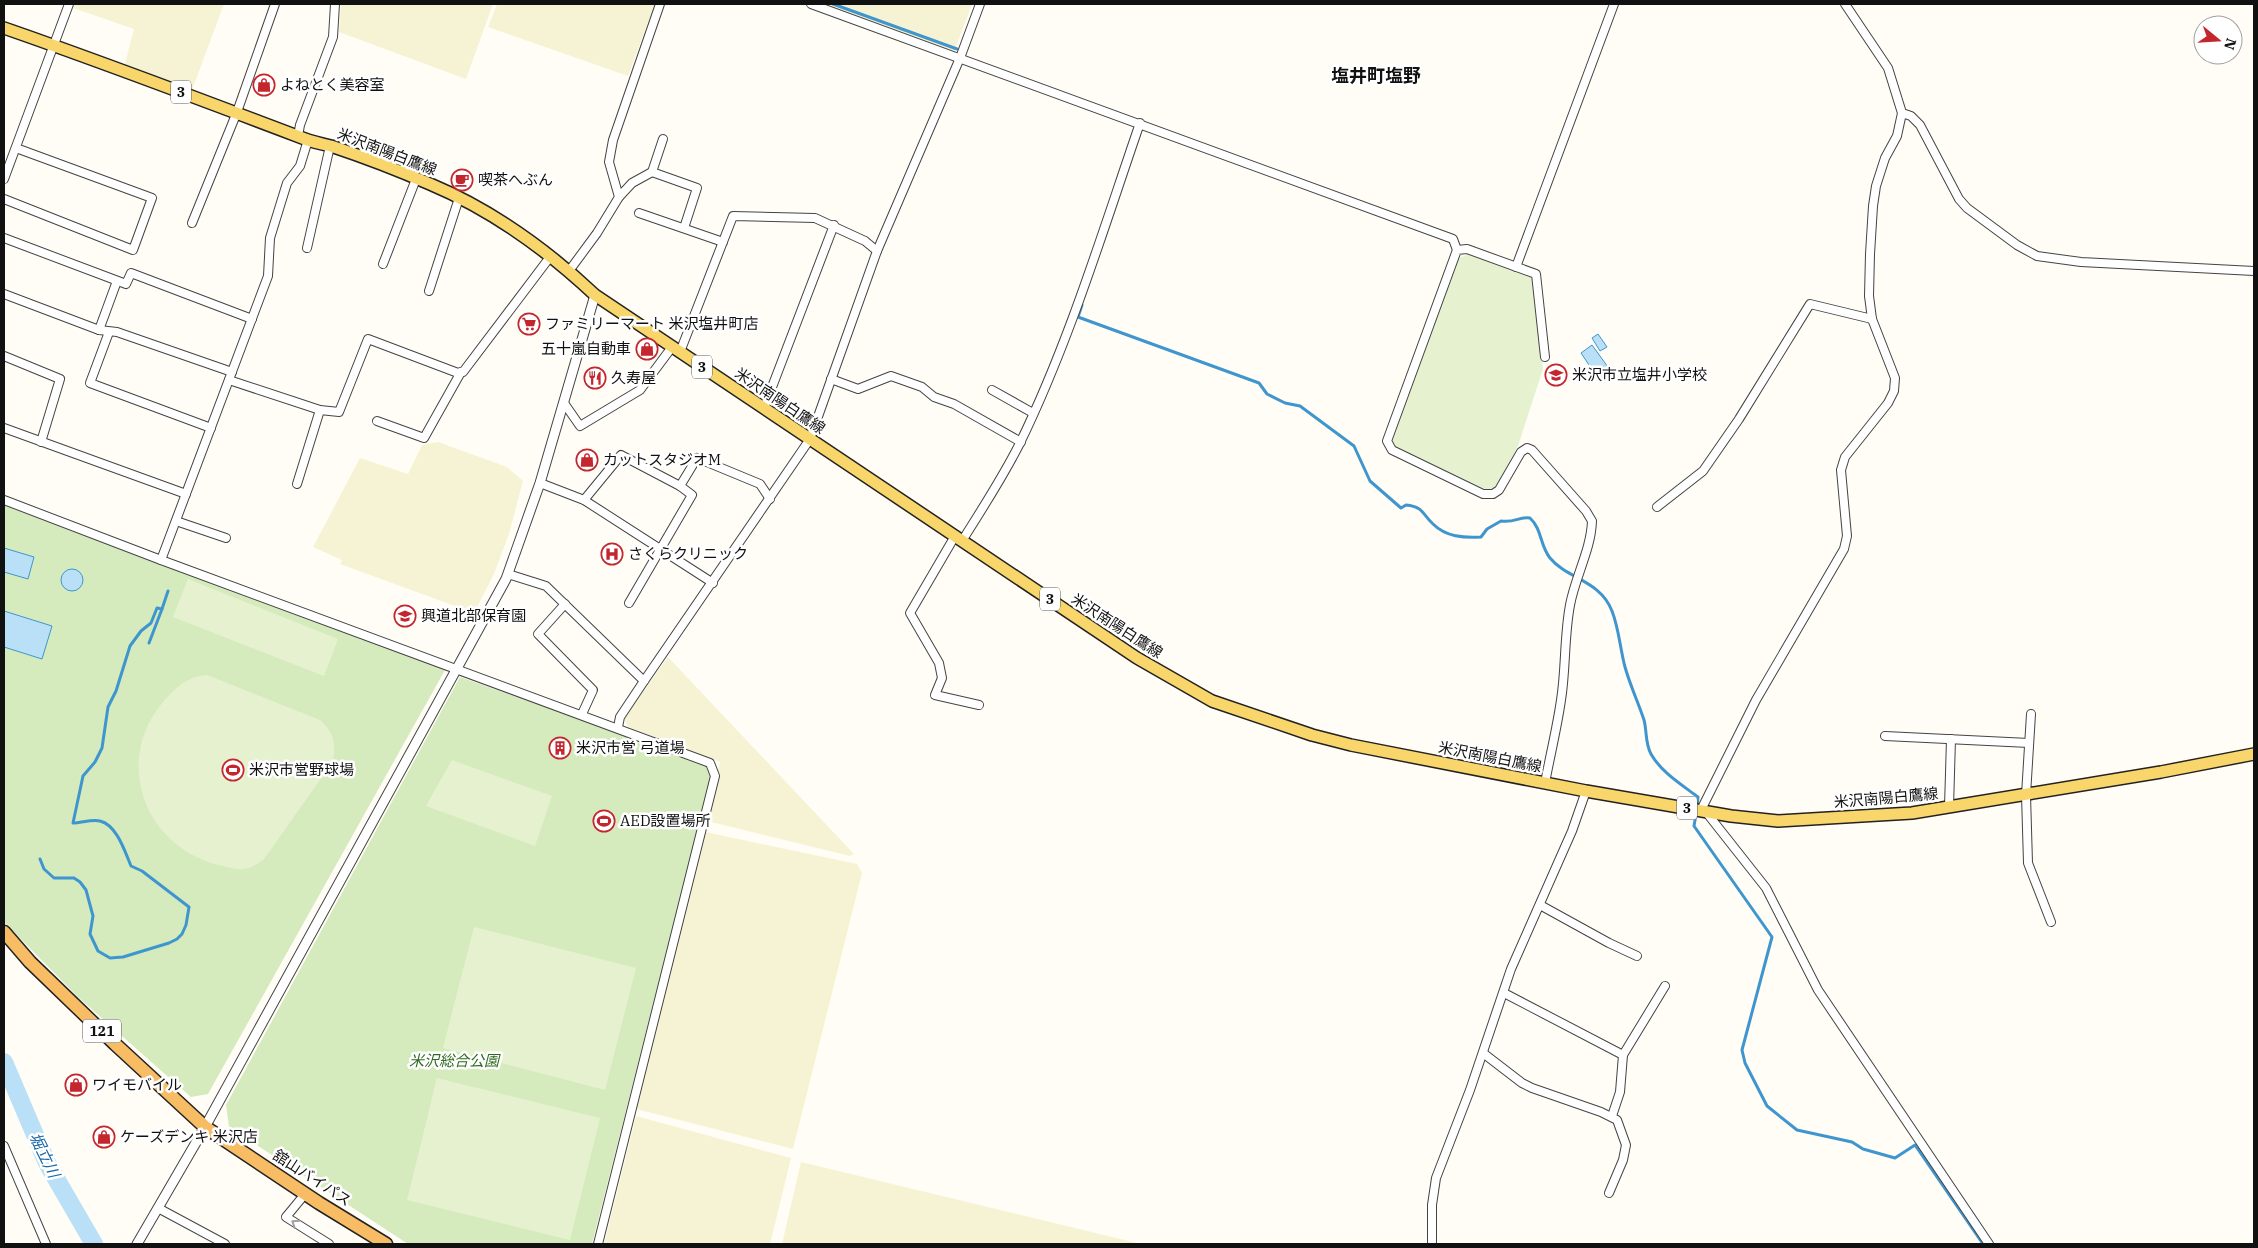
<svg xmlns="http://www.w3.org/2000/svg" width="2258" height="1248" font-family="'IBM Plex Serif','Noto Sans JP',serif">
<rect width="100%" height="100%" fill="#fffdf5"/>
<g fill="#f6f3d4">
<path d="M 75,4 L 224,4 L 192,90 L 125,64 L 134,29 L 73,8 Z"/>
<path d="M 341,4 L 493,4 L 466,79 L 339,32 Z"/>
<path d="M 497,4 L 655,4 L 628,76 L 488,27 Z"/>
<path d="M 822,4 L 972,4 L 954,52 Z"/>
<path d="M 438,442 L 507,467 L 523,481 L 509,534 L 494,574 L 474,613 L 340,564 L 342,560 L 313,547 L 360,458 L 408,474 L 422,445 Z"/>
<path d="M 668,657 L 854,854 L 850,856 L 707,821 L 720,762 L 628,727 L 624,718 Z"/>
<path d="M 705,832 L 857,864 L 862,873 L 793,1149 L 636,1109 Z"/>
<path d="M 636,1116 L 791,1158 L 770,1244 L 604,1244 Z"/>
<path d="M 801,1162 L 1141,1244 L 782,1244 Z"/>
</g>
<g fill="#d5ebbd">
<path d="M 4,504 L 445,670 L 208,1094 L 191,1097 L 79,998 L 4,922 Z"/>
<path d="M 460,677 L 708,765 L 711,776 L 592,1244 L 408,1244 L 229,1127 L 226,1105 Z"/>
</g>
<g fill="#e6f2cf">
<path d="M 1468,254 L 1532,278 L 1542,359 L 1543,369 L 1518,446 L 1496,487 L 1487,490 L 1395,447 L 1391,437 L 1458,259 Z"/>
<path d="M 188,579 L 338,639 L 324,676 L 173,617 Z"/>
<path d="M 207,675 L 320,720 C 334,732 337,746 332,763 L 264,859 C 247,873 238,870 218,865 C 144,846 113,761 163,702 C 177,687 185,677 207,675 Z"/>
<path d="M 452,760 L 552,796 L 535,846 L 426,806 Z"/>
<path d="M 474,927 L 636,968 L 605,1090 L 443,1048 Z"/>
<path d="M 437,1078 L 600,1118 L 570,1240 L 407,1200 Z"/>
</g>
<g fill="#b9e0f7" stroke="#3f96cf">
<path d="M 1598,334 L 1607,347 L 1600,351 L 1592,338 Z"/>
<path d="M 1592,345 L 1613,374 L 1601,383 L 1581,353 Z"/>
<path d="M 4,548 L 34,557 L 28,579 L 4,572 Z"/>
<circle cx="72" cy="580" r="11"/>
<path d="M 4,611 L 52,626 L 42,659 L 4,647 Z"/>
</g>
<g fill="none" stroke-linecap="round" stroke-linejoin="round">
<g stroke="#3f96cf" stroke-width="3">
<path d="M 833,4 L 957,49"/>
<path d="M 1082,305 L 1078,317 L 1259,383 L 1267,394 L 1285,403 L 1300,406 L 1354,446 L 1370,481 L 1401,508 L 1406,505 C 1424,507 1422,514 1433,524 C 1446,537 1464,538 1481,537 L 1487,529 L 1501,521 C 1516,523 1519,516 1530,518 C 1542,529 1540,546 1550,558 C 1567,579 1600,580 1612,611 C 1619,629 1620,648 1625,667 C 1630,685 1638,702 1644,720 C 1647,731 1645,743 1651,754 C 1661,772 1682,785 1698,797 L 1697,807"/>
<path d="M 149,643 L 162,609"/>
<path d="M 1696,814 L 1694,826 L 1772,937 L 1742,1050 L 1745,1063 L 1767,1106 L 1797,1130 L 1852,1142 L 1863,1149 L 1895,1158 L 1915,1145 L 1983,1244"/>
<path d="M 40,859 L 44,869 L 54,878 L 74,878 L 80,882 L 86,890 L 93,916 L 90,934 L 98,951 L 110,958 L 123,957 L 169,943 L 177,939 L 182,934 L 186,925 L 189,907 L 142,871 L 131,866 C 125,852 117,825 100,821 C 92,819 81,823 73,823 L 83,776 L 95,762 L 102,748 L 108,707 L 116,691 L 130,646 L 141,631 L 151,623 L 157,608 L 162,609 L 168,591"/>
</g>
<path stroke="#b9e0f7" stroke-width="18" d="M 4,1062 L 47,1163 L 94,1244"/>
<g stroke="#444" stroke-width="10">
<g id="minor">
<path d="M 811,4 L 1453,239 L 1457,250"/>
<path d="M 1902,113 L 1911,116 L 1920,125 L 1959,199 L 1967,208 L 2017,245 L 2037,256 L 2081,262 L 2254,271"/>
<path d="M 298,136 L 300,125 L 333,37 L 335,4"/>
<path d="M 663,139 L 652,172 L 697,188 L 684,228"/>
<path d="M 4,179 L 69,4"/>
<path d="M 619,197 L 632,183 L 652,172"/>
<path d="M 4,199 L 133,250 L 152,198 L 16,148"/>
<path d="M 639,213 L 723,242"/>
<path d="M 192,223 L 237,112 L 275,4"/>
<path d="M 4,238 L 126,284 L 131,273 L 252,319"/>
<path d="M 307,248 L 330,146"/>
<path d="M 383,264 L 416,179"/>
<path d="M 1516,267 L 1614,4"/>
<path d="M 569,271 L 597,233 L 619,197 L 609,162 L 613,140 L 660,4"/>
<path d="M 429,291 L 459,198"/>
<path d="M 4,294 L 99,330 L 117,332 L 232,372"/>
<path d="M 99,330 L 117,281"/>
<path d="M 109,332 L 90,383 L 211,428"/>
<path d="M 680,352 L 733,216 L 815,218 L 865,241 L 877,251"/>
<path d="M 4,356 L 60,379 L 41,442"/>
<path d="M 831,379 L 858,389 L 891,376 L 922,387 L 934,397 L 954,404 L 1021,442"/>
<path d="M 229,380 L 320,410 L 339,412 L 368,339 L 458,373 L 463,372 L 550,257"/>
<path d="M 992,390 L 1033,413"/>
<path d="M 564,403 L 580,426 L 640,390 L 672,347"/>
<path d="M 764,408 L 834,225"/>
<path d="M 377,421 L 424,438 L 461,372"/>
<path d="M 4,428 L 186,494"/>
<path d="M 540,483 L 584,500 L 713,583"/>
<path d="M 297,484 L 320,410"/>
<path d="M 680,486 L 697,458 L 760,484 L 770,499"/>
<path d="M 4,500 L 161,560 L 710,763 L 715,776 L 598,1244"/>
<path d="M 584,500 L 621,455 L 680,486 L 692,495 L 629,603"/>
<path d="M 1657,507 L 1703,471 L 1739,419 L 1810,304 L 1872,319"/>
<path d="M 176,521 L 226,538"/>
<path d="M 955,536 L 910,613 L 939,663 L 942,678 L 935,695 L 979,705"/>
<path d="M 962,541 C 982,509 1003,477 1020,443 C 1070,340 1103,230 1140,123"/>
<path d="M 161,560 L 268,276 L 270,238 L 287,183 L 300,166 L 308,140"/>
<path d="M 508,574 L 546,586 L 644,681"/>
<path d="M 565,604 L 538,634 L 593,690 L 582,714"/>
<path d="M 2031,714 L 2026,795 L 2028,863 L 2051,922"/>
<path d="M 618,727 L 620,717 L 644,681 L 810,439 L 877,251 L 960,58 L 980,4"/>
<path d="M 1885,736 L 2029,743"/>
<path d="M 1545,783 C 1550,756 1557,728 1561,700 C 1566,669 1564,637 1570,605 C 1575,577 1591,550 1592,521 L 1586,511 L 1532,450 L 1527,448 L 1521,452 L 1499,490 L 1493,494 L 1483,494 L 1392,450 L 1387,441 L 1457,250 L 1467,249 L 1536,274 L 1545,357"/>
<path d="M 1949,807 L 1951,739"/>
<path d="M 1701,810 L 1756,700 L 1844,549 L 1847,536 L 1841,470 L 1845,457 L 1888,403 L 1894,391 L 1895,378 L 1872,319 L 1869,296 L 1870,254 L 1873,206 L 1876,186 L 1885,158 L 1897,136 L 1902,113 L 1888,68 L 1845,4"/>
<path d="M 1706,812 L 1766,888 L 1818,990 L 1989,1244"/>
<path d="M 1540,905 L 1609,943 L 1637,956"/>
<path d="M 1504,993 L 1623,1055"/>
<path d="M 1483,1053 L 1522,1083 L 1532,1088 L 1601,1112 L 1617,1120 L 1626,1145 L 1623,1160 L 1609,1193"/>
<path d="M 1612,1116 L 1620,1092 L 1623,1055 L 1665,986"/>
<path d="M 4,1146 L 46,1244"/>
<path d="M 305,1194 L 286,1217 L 329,1244"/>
<path d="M 158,1208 L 225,1244"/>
<path d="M 1432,1244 L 1432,1205 L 1436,1178 L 1470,1090 L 1511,969 L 1572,831 L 1586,791"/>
</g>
</g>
<g stroke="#444" stroke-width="11">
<path id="tertiary" d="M 137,1244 L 205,1127 L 506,579 L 540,483 L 595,295"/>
</g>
<g stroke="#222" stroke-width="14">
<path id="primary" d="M 4,28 C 105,63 205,101 305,139 C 313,142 322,144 331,146 C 364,157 398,170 430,184 C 492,210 546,249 595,295 L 1137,658 L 1212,701 L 1312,735 L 1351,745 L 1586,791 L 1731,816 L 1778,821 L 1912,813 L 2161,772 L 2254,754"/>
</g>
<g stroke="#222" stroke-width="15">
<path id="trunk" d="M 4,932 L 30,962 L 115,1044 L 205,1127 L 319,1203 L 386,1244"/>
</g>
<use href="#minor" stroke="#fff" stroke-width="8"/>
<use href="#tertiary" stroke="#fff" stroke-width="9"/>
<use href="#primary" stroke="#f9d66b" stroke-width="11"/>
<use href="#trunk" stroke="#f7bc64" stroke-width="12"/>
</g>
<defs><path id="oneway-chevron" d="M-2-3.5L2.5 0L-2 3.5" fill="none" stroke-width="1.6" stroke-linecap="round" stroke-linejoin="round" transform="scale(1.25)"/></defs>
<use stroke="#a0a0a0" href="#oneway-chevron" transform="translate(295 1223) rotate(-147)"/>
<defs>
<g id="shop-ring" transform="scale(1.125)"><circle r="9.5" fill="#fff" stroke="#c4262e" stroke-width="1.5"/><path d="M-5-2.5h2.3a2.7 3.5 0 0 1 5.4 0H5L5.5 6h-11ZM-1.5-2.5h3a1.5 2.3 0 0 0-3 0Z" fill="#c4262e"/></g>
<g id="cafe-ring" transform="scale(1.125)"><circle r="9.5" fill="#fff" stroke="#c4262e" stroke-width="1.5"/><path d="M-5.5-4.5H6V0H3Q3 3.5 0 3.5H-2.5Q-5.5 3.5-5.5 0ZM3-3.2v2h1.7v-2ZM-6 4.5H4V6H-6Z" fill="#c4262e"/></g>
<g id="supermarket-ring" transform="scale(1.125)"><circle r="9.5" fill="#fff" stroke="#c4262e" stroke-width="1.5"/><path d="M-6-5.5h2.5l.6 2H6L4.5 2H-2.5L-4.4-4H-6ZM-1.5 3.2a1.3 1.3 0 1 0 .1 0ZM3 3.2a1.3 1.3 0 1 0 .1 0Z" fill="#c4262e"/></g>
<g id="school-ring" transform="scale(1.125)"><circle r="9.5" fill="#fff" stroke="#c4262e" stroke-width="1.5"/><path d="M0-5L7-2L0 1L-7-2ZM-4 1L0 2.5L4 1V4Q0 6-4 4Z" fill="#c4262e"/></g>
<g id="restaurant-ring" transform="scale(1.125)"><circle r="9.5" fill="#fff" stroke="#c4262e" stroke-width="1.5"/><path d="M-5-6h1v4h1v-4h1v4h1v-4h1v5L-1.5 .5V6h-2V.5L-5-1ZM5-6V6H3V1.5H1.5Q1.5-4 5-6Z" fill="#c4262e"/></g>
<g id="hospital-ring" transform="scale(1.125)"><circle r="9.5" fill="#fff" stroke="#c4262e" stroke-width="1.5"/><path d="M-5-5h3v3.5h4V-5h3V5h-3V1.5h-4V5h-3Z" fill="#c4262e"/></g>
<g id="building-ring" transform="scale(1.125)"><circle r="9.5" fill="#fff" stroke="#c4262e" stroke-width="1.5"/><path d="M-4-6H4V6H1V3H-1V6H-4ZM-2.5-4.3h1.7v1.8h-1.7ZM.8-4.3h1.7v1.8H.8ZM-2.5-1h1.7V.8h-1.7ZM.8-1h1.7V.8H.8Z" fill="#c4262e"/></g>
<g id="stadium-ring" transform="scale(1.125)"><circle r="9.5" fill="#fff" stroke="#c4262e" stroke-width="1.5"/><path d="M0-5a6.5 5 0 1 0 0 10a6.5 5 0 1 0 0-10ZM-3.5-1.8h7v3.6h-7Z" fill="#c4262e"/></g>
</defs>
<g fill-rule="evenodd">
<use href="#shop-ring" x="264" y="85"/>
<use href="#cafe-ring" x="462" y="180"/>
<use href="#supermarket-ring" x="529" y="324"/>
<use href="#shop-ring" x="647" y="349"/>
<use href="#school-ring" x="1556" y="375"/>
<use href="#restaurant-ring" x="595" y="378"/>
<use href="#shop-ring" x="587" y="460"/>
<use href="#hospital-ring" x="612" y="554"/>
<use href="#school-ring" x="405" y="616"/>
<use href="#building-ring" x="560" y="748"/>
<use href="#stadium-ring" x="233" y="770"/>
<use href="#stadium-ring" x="604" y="821"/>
<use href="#shop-ring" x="76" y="1085"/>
<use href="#shop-ring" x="104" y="1137"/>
</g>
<g text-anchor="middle" stroke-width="5" stroke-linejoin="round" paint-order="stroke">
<g fill="#fff" stroke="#585858" stroke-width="1">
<rect x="171" y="80.5" width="20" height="23" rx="4"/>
<rect x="692" y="355.5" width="20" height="23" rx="4"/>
<rect x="1040" y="587.5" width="20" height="23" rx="4"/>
<rect x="1677" y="796.5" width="20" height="23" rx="4"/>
<rect x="83" y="1019.5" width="38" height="23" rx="4"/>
</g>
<g font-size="14" font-weight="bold" fill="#111">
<text x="181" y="97">3</text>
<text x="702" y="372">3</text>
<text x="1050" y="604">3</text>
<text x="1687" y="813">3</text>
<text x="102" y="1036">121</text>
</g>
<g font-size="15" fill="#111" stroke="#fff" text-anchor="start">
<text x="280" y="90">よねとく美容室</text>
<text x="478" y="185">喫茶へぶん</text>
<text x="545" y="329">ファミリーマート 米沢塩井町店</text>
<text x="631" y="354" text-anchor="end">五十嵐自動車</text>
<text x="1572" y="380">米沢市立塩井小学校</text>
<text x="611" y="383">久寿屋</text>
<text x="603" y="465">カットスタジオM</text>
<text x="628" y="559">さくらクリニック</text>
<text x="421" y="621">興道北部保育園</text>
<text x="576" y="753">米沢市営 弓道場</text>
<text x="249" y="775">米沢市営野球場</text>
<text x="620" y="826">AED設置場所</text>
<text x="92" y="1090">ワイモバイル</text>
<text x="120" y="1142">ケーズデンキ 米沢店</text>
</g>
<g font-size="15" fill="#111" stroke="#fff">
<text transform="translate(387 152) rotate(21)" y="5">米沢南陽白鷹線</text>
<text transform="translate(780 401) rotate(34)" y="5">米沢南陽白鷹線</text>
<text transform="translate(1117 626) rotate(33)" y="5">米沢南陽白鷹線</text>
<text transform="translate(1490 757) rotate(11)" y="5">米沢南陽白鷹線</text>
<text transform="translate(1886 798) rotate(-5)" y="5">米沢南陽白鷹線</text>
<text transform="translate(312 1178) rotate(33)" y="5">舘山バイパス</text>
</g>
<g font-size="15" font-style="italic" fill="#2f6b1f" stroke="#fff">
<text x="454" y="1066">米沢総合公園</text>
</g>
<g font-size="16" font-style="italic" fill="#1768a6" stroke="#fff">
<text transform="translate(45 1155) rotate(64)" y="6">堀立川</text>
</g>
<g font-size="18" font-weight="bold" fill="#111" stroke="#fff">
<text x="1376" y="82">塩井町塩野</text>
</g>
</g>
<rect width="2258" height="1248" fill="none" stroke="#111111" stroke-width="10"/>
<g transform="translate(2218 40) rotate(108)"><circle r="24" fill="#ffffff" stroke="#a0a0a0"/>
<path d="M0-4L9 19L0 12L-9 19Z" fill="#c4262e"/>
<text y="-8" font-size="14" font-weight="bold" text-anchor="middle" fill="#111111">N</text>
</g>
</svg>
